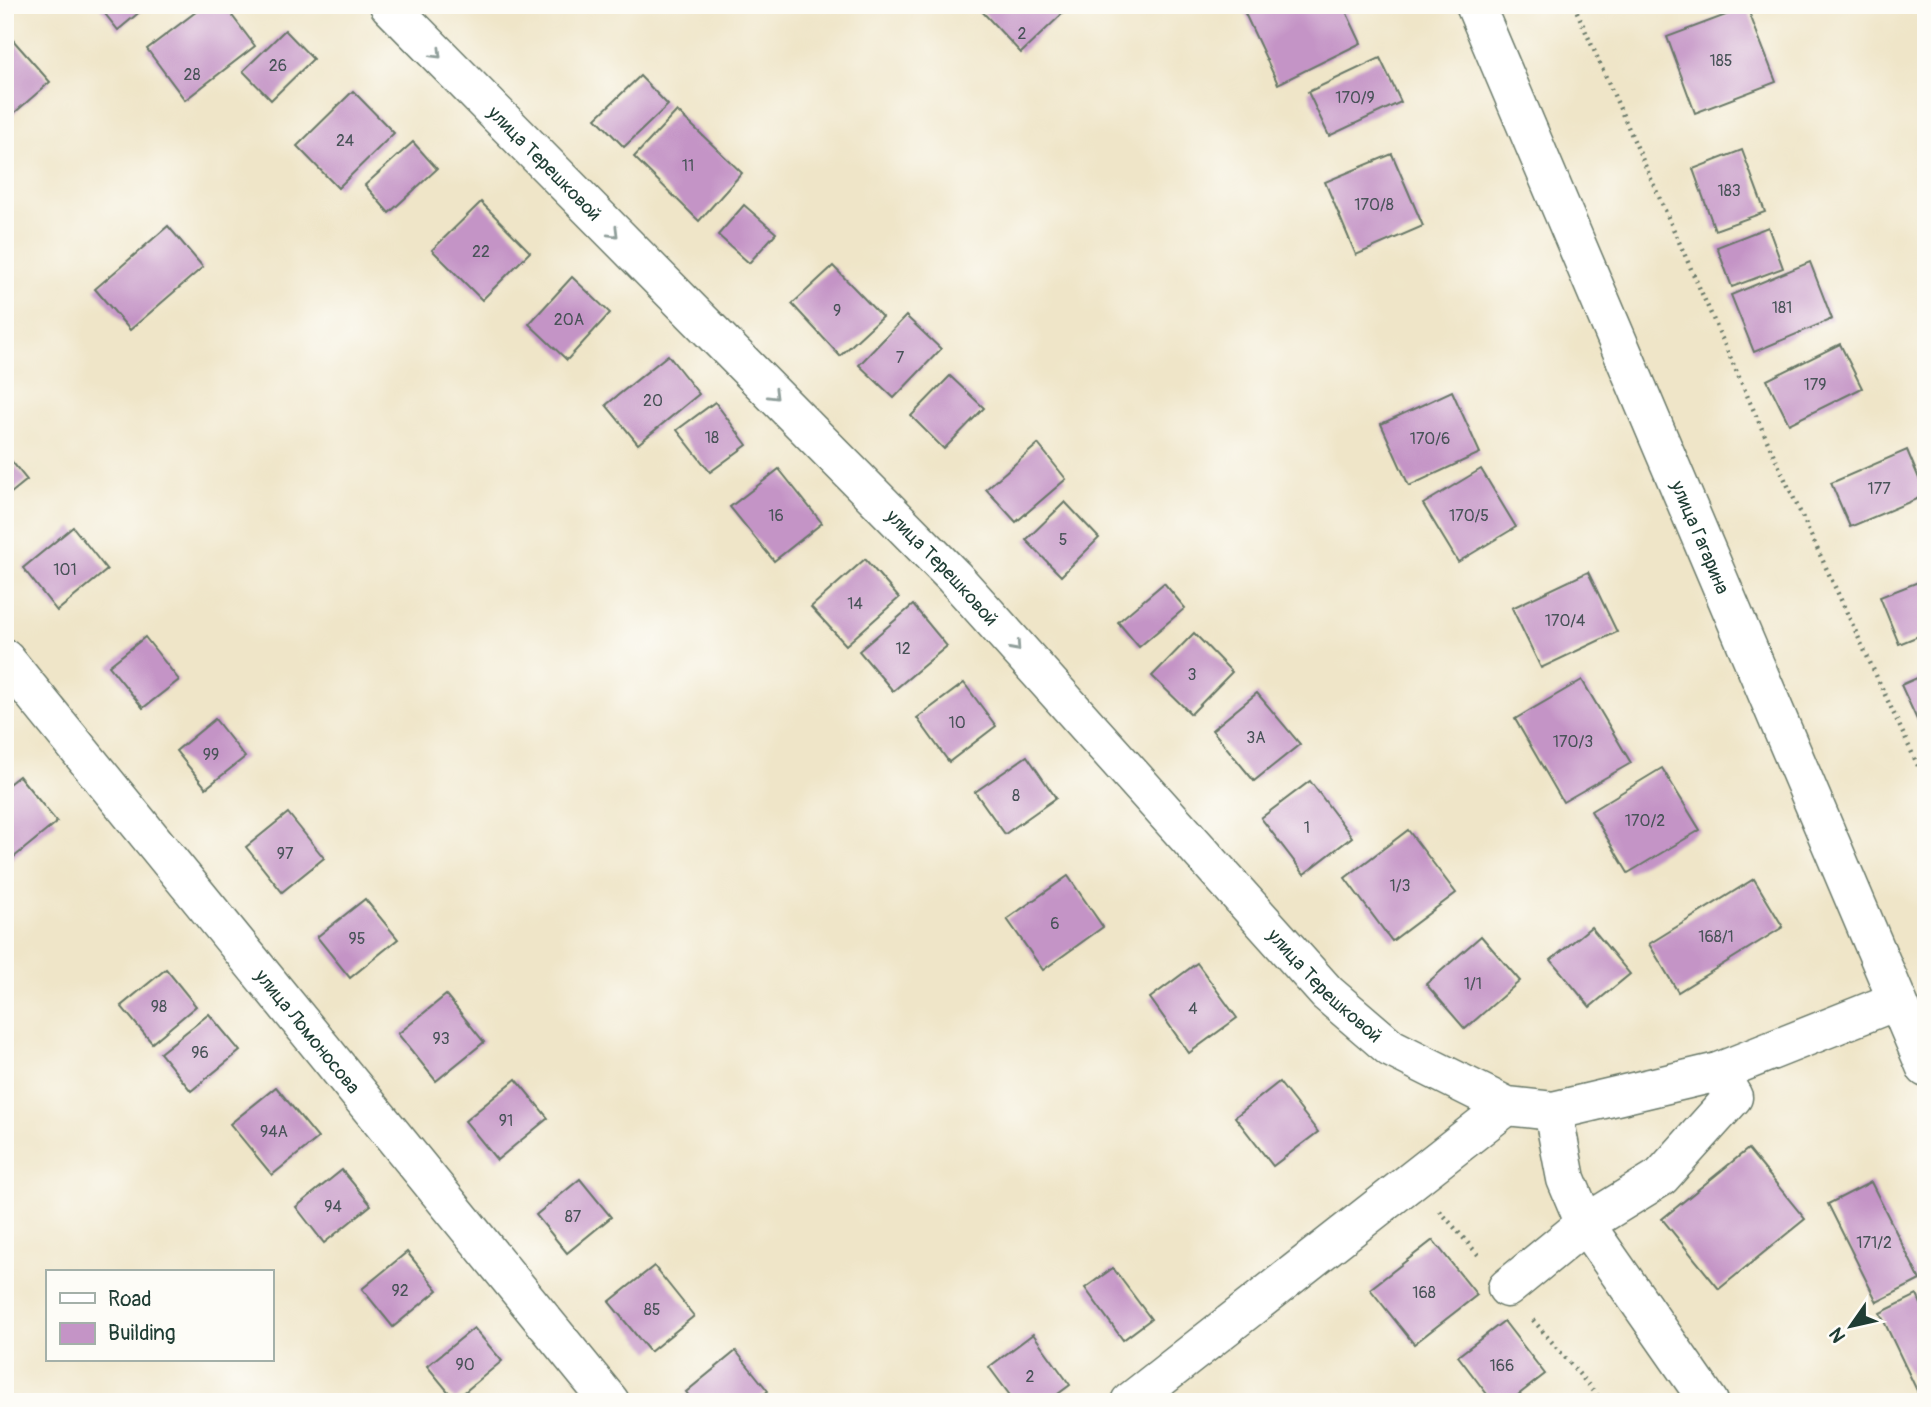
<svg xmlns="http://www.w3.org/2000/svg" width="1931" height="1407" font-family="Pangolin,sans-serif">
<rect width="100%" height="100%" fill="#fdfcf7"/>
<filter id="ink" filterUnits="userSpaceOnUse"><feTurbulence type="fractalNoise" baseFrequency=".0143" numOctaves="2"/><feDisplacementMap in="SourceGraphic" scale="14" xChannelSelector="R" yChannelSelector="G"/><feConvolveMatrix kernelMatrix="1 2 1 2 8 2 1 2 1" color-interpolation-filters="sRGB"/></filter>
<filter id="wash" filterUnits="userSpaceOnUse"><feTurbulence type="fractalNoise" baseFrequency=".00686" numOctaves="4" result="noise"/><feDisplacementMap in="SourceGraphic" scale="28" xChannelSelector="R" yChannelSelector="G"/><feGaussianBlur stdDeviation="1.57" result="paint"/><feColorMatrix in="noise" values="0 0 0 0 0 0 0 0 0 0 0 0 0 0 0 0 0 1.4 0 .05"/><feComposite in="paint" operator="in"/></filter>
<g filter="url(#wash)">
<rect width="100%" height="100%" fill="#efe5c8"/>
<g id="blocks">
<g fill="#c494c6">
<path d="M 98,5 L 148,5 L 118,30 Z"/>
<path d="M 205,5 L 224,5 L 255,46 L 185,100 L 147,49 Z"/>
<path d="M 976,5 L 1054,5 L 1062,14 L 1021,53 Z"/>
<path d="M 1241,5 L 1343,5 L 1361,43 L 1278,84 Z"/>
<path d="M 1747,7 L 1776,82 L 1695,113 L 1667,37 Z"/>
<path d="M 285,30 L 313,59 L 271,100 L 243,71 Z"/>
<path d="M 5,31 L 50,82 L 5,121 Z"/>
<path d="M 1380,58 L 1401,102 L 1329,136 L 1308,92 Z"/>
<path d="M 640,76 L 668,105 L 624,147 L 596,118 Z"/>
<path d="M 353,91 L 394,133 L 338,188 L 297,146 Z"/>
<path d="M 677,111 L 742,173 L 699,221 L 634,157 Z"/>
<path d="M 413,142 L 437,169 L 389,213 L 365,185 Z"/>
<path d="M 1742,150 L 1765,212 L 1715,230 L 1693,169 Z"/>
<path d="M 1392,154 L 1423,226 L 1356,255 L 1325,182 Z"/>
<path d="M 481,202 L 530,252 L 482,300 L 432,250 Z"/>
<path d="M 744,205 L 776,233 L 749,263 L 718,235 Z"/>
<path d="M 168,226 L 203,267 L 130,330 L 95,289 Z"/>
<path d="M 1768,227 L 1783,268 L 1732,287 L 1717,247 Z"/>
<path d="M 1810,262 L 1832,319 L 1754,352 L 1731,295 Z"/>
<path d="M 833,266 L 882,317 L 840,356 L 792,304 Z"/>
<path d="M 572,277 L 610,313 L 567,360 L 529,324 Z"/>
<path d="M 906,316 L 941,349 L 894,398 L 859,365 Z"/>
<path d="M 1840,344 L 1862,388 L 1789,424 L 1767,380 Z"/>
<path d="M 668,355 L 699,394 L 638,444 L 606,405 Z"/>
<path d="M 950,376 L 984,408 L 944,449 L 911,416 Z"/>
<path d="M 1452,391 L 1480,453 L 1409,486 L 1381,424 Z"/>
<path d="M 715,402 L 747,445 L 710,472 L 677,430 Z"/>
<path d="M 1038,444 L 1066,479 L 1016,522 L 986,489 Z"/>
<path d="M 1907,450 L 1926,495 L 1850,527 L 1831,483 Z"/>
<path d="M 5,453 L 27,480 L 5,498 Z"/>
<path d="M 779,469 L 822,523 L 774,561 L 730,507 Z"/>
<path d="M 1481,469 L 1516,527 L 1458,562 L 1423,504 Z"/>
<path d="M 1065,502 L 1099,538 L 1061,576 L 1026,540 Z"/>
<path d="M 73,527 L 107,570 L 57,611 L 23,568 Z"/>
<path d="M 865,559 L 899,598 L 846,645 L 811,607 Z"/>
<path d="M 1588,572 L 1617,632 L 1541,668 L 1512,608 Z"/>
<path d="M 1926,579 L 1926,633 L 1899,644 L 1880,597 Z"/>
<path d="M 1164,583 L 1185,608 L 1139,647 L 1118,622 Z"/>
<path d="M 913,605 L 947,646 L 893,691 L 859,651 Z"/>
<path d="M 1194,633 L 1232,672 L 1191,714 L 1152,676 Z"/>
<path d="M 145,637 L 179,680 L 143,708 L 109,666 Z"/>
<path d="M 1926,674 L 1926,721 L 1919,724 L 1901,685 Z"/>
<path d="M 1582,680 L 1631,763 L 1563,802 L 1515,719 Z"/>
<path d="M 964,683 L 996,726 L 949,762 L 917,718 Z"/>
<path d="M 1257,693 L 1300,744 L 1254,781 L 1212,730 Z"/>
<path d="M 215,719 L 245,757 L 206,788 L 176,751 Z"/>
<path d="M 1027,756 L 1056,798 L 1005,834 L 975,792 Z"/>
<path d="M 1662,768 L 1700,830 L 1628,873 L 1591,811 Z"/>
<path d="M 19,776 L 57,822 L 8,862 L 5,859 L 5,787 Z"/>
<path d="M 1310,781 L 1352,837 L 1304,874 L 1261,818 Z"/>
<path d="M 288,813 L 324,858 L 282,892 L 246,847 Z"/>
<path d="M 1408,830 L 1456,893 L 1392,941 L 1345,878 Z"/>
<path d="M 1068,876 L 1103,927 L 1043,970 L 1007,919 Z"/>
<path d="M 1754,879 L 1783,927 L 1678,992 L 1649,944 Z"/>
<path d="M 365,899 L 398,939 L 350,978 L 317,937 Z"/>
<path d="M 1591,927 L 1630,974 L 1590,1007 L 1551,960 Z"/>
<path d="M 1481,936 L 1520,981 L 1465,1029 L 1426,984 Z"/>
<path d="M 1197,963 L 1237,1018 L 1189,1053 L 1150,998 Z"/>
<path d="M 166,969 L 196,1006 L 152,1043 L 121,1006 Z"/>
<path d="M 446,995 L 484,1042 L 436,1081 L 398,1034 Z"/>
<path d="M 209,1014 L 240,1051 L 191,1091 L 160,1053 Z"/>
<path d="M 516,1079 L 548,1118 L 497,1160 L 465,1121 Z"/>
<path d="M 1279,1082 L 1318,1132 L 1273,1166 L 1235,1117 Z"/>
<path d="M 276,1087 L 318,1138 L 272,1175 L 230,1124 Z"/>
<path d="M 1748,1149 L 1805,1219 L 1719,1289 L 1662,1219 Z"/>
<path d="M 342,1170 L 371,1205 L 324,1243 L 296,1207 Z"/>
<path d="M 580,1179 L 611,1217 L 567,1253 L 536,1215 Z"/>
<path d="M 1871,1182 L 1920,1280 L 1877,1302 L 1828,1204 Z"/>
<path d="M 1433,1240 L 1477,1295 L 1414,1344 L 1370,1289 Z"/>
<path d="M 407,1252 L 438,1290 L 393,1327 L 362,1289 Z"/>
<path d="M 654,1266 L 694,1316 L 650,1352 L 609,1302 Z"/>
<path d="M 1113,1268 L 1151,1319 L 1123,1340 L 1085,1288 Z"/>
<path d="M 1917,1295 L 1926,1315 L 1926,1394 L 1920,1397 L 1880,1313 Z"/>
<path d="M 1504,1321 L 1545,1374 L 1509,1402 L 1493,1402 L 1458,1356 Z"/>
<path d="M 474,1328 L 502,1361 L 455,1400 L 427,1366 Z"/>
<path d="M 1033,1334 L 1070,1385 L 1047,1402 L 1015,1402 L 989,1367 Z"/>
<path d="M 736,1351 L 768,1391 L 755,1402 L 694,1402 L 686,1392 Z"/>
</g>
</g>
</g>
<g filter="url(#ink)">
<use href="#blocks" fill-opacity="0" stroke="#687868" stroke-width="2"/>
<g fill="none" stroke-linecap="round" stroke-linejoin="round">
<g stroke="#687868" stroke-width="41">
<g id="minor">
<path id="s1" d="M 389,5 L 954,577 L 1327,993 L 1391,1048 L 1507,1106 L 1553,1111 L 1718,1072 L 1896,1001"/>
<path id="s2" d="M 5,659 L 610,1402"/>
<path d="M 1553,1111 L 1566,1179 L 1585,1224 L 1709,1402"/>
<path d="M 1507,1288 L 1585,1224 L 1661,1177 L 1733,1097 L 1718,1072"/>
<path d="M 1130,1402 L 1507,1106"/>
</g>
</g>
<g stroke="#687868" stroke-width="41">
<g id="major">
<path id="s3" d="M 1475,5 L 1926,1068"/>
</g>
</g>
<g stroke="#687868" stroke-width="4.5" stroke-dasharray="2 5" stroke-linecap="butt">
<path d="M 1574,5 L 1770,447 L 1926,783"/>
<path d="M 1440,1211 L 1480,1257"/>
<path d="M 1533,1320 L 1603,1402"/>
</g>
<use href="#minor" stroke="#fff" stroke-width="38"/>
<use href="#major" stroke="#fff" stroke-width="38"/>
</g>
<defs><path id="oneway-chevron" d="M-2-3.5L2.5 0L-2 3.5" fill="none" stroke-width="1.6" stroke-linecap="round" stroke-linejoin="round" transform="scale(1.75)"/></defs>
<g stroke="#8f9e9a">
<use href="#oneway-chevron" transform="translate(437 54) rotate(45)"/>
<use href="#oneway-chevron" transform="translate(614 233) rotate(45)"/>
<use href="#oneway-chevron" transform="translate(774 395) rotate(45)"/>
<use href="#oneway-chevron" transform="translate(1016 647) rotate(48)"/>
</g>
</g>
<g text-anchor="middle" stroke-width="7" stroke-linejoin="round" paint-order="stroke">
<g font-size="16" fill="#485358">
<text x="1022" y="39">2</text>
<text x="1721" y="66">185</text>
<text x="278" y="71">26</text>
<text x="192" y="80">28</text>
<text x="1355" y="103">170/9</text>
<text x="345" y="146">24</text>
<text x="688" y="171">11</text>
<text x="1729" y="196">183</text>
<text x="1374" y="210">170/8</text>
<text x="481" y="257">22</text>
<text x="1782" y="313">181</text>
<text x="837" y="316">9</text>
<text x="569" y="325">20А</text>
<text x="900" y="363">7</text>
<text x="1815" y="390">179</text>
<text x="653" y="406">20</text>
<text x="712" y="443">18</text>
<text x="1430" y="444">170/6</text>
<text x="1879" y="494">177</text>
<text x="776" y="521">16</text>
<text x="1469" y="521">170/5</text>
<text x="1063" y="545">5</text>
<text x="65" y="575">101</text>
<text x="855" y="609">14</text>
<text x="1565" y="626">170/4</text>
<text x="903" y="654">12</text>
<text x="1192" y="680">3</text>
<text x="957" y="728">10</text>
<text x="1256" y="743">3А</text>
<text x="1573" y="747">170/3</text>
<text x="211" y="760">99</text>
<text x="1016" y="801">8</text>
<text x="1645" y="826">170/2</text>
<text x="1307" y="833">1</text>
<text x="285" y="859">97</text>
<text x="1400" y="891">1/3</text>
<text x="1055" y="929">6</text>
<text x="1716" y="942">168/1</text>
<text x="357" y="944">95</text>
<text x="1473" y="989">1/1</text>
<text x="159" y="1012">98</text>
<text x="1193" y="1014">4</text>
<text x="441" y="1044">93</text>
<text x="200" y="1058">96</text>
<text x="506" y="1126">91</text>
<text x="274" y="1137">94А</text>
<text x="333" y="1212">94</text>
<text x="573" y="1222">87</text>
<text x="1874" y="1248">171/2</text>
<text x="400" y="1296">92</text>
<text x="1424" y="1298">168</text>
<text x="652" y="1315">85</text>
<text x="465" y="1370">90</text>
<text x="1502" y="1371">166</text>
<text x="1030" y="1382">2</text>
</g>
<g font-size="19" fill="#1f3d34" stroke="#fdfcf7">
<text dy="7" stroke="none"><textPath href="#s1" startOffset="222">улица Терешковой</textPath></text>
<text dy="7" stroke="none"><textPath href="#s3" startOffset="578">улица Гагарина</textPath></text>
<text dy="7" stroke="none"><textPath href="#s1" startOffset="789">улица Терешковой</textPath></text>
<text dy="7" stroke="none"><textPath href="#s1" startOffset="1356">улица Терешковой</textPath></text>
<text dy="7" stroke="none"><textPath href="#s2" startOffset="480">улица Ломоносова</textPath></text>
</g>
</g>
<rect width="1931" height="1407" fill="none" stroke="#fdfcf7" stroke-width="28"/>
<rect x="46" y="1270" width="228" height="91" fill="#fdfcf7" stroke="#a4b0a9" stroke-width="2"/>
<rect x="60" y="1293" width="35" height="10" fill="#ffffff" stroke="#a4b0a9" stroke-width="2"/>
<text x="108" y="1306" font-size="21" fill="#1f3d34">Road</text>
<rect x="60" y="1323" width="35" height="21" fill="#c494c6" stroke="#a4b0a9" stroke-width="2"/>
<text x="108" y="1340" font-size="21" fill="#1f3d34">Building</text>
<g transform="translate(1851 1326) rotate(236)" stroke="#fdfcf7" stroke-width="5" paint-order="stroke">
<path d="M0-5L12 26L0 18L-12 26Z" fill="#1f3d34"/>
<text y="-10" font-size="19" font-weight="bold" text-anchor="middle" fill="#1f3d34">N</text>
</g>
</svg>
